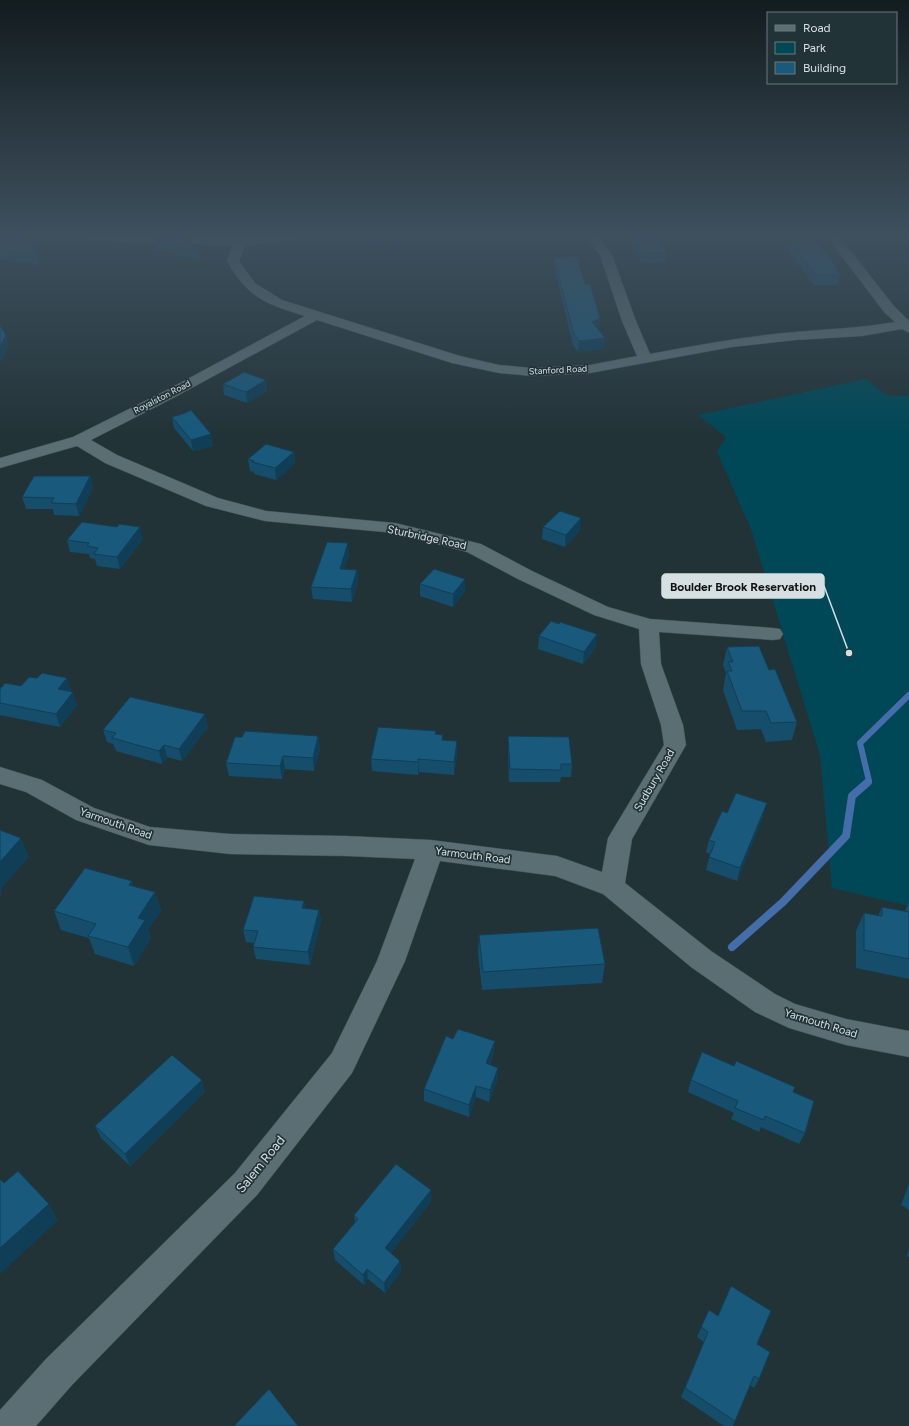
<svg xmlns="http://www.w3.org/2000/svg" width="909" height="1426" font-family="Figtree,sans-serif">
<rect width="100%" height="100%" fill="#223338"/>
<path fill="#004857" d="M 866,379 L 886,395 L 909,396 L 909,906 L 832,888 L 820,755 L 751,529 L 717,452 L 726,437 L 698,415 Z"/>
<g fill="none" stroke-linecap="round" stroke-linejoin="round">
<path stroke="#456daa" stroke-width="6" d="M 867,783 L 869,781 L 860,743 L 909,695"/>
<path stroke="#456daa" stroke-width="8" d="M 732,947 L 783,902 L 846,836 L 852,796 L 868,782"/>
<g stroke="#3f4e52" stroke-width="1">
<path id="minor" d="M 78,235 L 146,235 L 240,238 L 270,235 L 313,235 L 307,239 L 245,245 L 239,261 L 255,283 L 282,300 L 460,356 L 499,365 L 532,368 L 590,365 L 637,356 L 622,321 L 600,255 L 585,235 L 597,235 L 612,255 L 636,321 L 650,354 C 698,345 746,336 795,332 C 829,329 861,328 895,322 L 884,312 L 826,235 L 838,235 L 894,306 L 909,321 L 909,333 L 902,329 L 862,336 L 795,340 L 732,347 L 590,373 L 532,376 L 499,373 L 452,363 L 317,320 L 175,397 L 91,440 L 117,455 L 218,498 L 266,511 L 395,523 L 481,544 L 532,571 L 608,607 L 650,619 L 773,628 L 780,629 L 783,634 L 780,639 L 773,640 L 659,632 L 661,664 L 683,725 L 686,745 L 632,839 L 625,883 L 711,951 L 775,994 L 795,1004 L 846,1019 L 909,1031 L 909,1057 L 846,1045 L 789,1028 L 755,1012 L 691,967 L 603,894 L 555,876 L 440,861 L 405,961 L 352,1073 L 257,1195 L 72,1385 L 36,1426 L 0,1426 L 0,1410 L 46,1359 L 235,1173 L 332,1053 L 377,961 L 415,859 L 347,856 L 230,854 L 149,845 L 76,820 L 26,792 L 0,784 L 0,767 L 42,780 L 94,808 L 150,827 L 230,834 L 347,836 L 431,840 L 557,856 L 602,872 L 608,838 L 664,745 L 661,725 L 641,664 L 639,629 L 594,615 L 518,579 L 467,552 L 395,533 L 265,521 L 206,506 L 105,463 L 77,446 L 0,468 L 0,458 L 73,437 L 165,391 L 305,316 C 266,304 248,298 227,261 L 233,245 L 91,241 L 80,237 Z"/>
</g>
<use href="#minor" fill="#5b6e73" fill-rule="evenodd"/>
</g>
<g fill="#154d6b">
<path d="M 0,235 L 37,255 L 39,265 L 0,259 Z"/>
<path d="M 365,235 L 452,235 L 452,236 L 370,245 Z"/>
<path d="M 628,235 L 663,235 L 663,238 L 660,238 L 667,253 L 666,262 L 642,263 Z"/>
<path d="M 155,239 L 198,251 L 200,261 L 157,249 Z"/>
<path d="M 791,243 L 837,267 L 836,269 L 840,275 L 838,285 L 814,285 L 789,252 Z"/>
<path d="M 554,258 L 585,284 L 600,318 L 599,328 L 598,329 L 604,349 L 578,352 L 573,345 L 554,267 Z"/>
<path d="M 266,380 L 267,391 L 247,403 L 224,395 L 223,384 Z"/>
<path d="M 172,417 L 213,446 L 193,451 L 174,428 Z"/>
<path d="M 294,452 L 295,463 L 276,480 L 254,474 L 254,472 L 250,471 L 248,459 Z"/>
<path d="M 90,476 L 93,488 L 79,516 L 54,515 L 53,509 L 26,509 L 22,497 Z"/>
<path d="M 543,527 L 580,530 L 565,547 L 542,539 Z"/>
<path d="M 143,539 L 120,569 L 97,566 L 95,559 L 90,558 L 89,554 L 70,552 L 67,540 Z"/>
<path d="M 349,555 L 344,569 L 357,570 L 358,583 L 352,602 L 313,599 L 311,587 Z"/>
<path d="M 420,584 L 465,591 L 453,607 L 420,596 Z"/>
<path d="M 559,624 L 596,647 L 583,664 L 538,649 L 539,636 Z"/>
<path d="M 727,647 L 769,670 L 797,722 L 792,740 L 766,742 L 761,729 L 737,730 L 723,690 L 726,673 L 723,665 Z"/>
<path d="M 37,678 L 67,678 L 71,691 L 77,705 L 60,727 L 0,715 L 0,689 L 21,686 Z"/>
<path d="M 208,727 L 182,761 L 167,757 L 162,764 L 116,751 L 113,744 L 107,742 L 103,730 Z"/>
<path d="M 436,731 L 436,734 L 443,735 L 443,740 L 457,741 L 457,754 L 454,775 L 419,772 L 418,775 L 372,771 L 371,759 Z"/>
<path d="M 318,736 L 320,749 L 314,771 L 285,769 L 282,779 L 229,776 L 226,763 L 242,737 Z"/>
<path d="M 508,736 L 572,764 L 571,777 L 561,777 L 560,782 L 509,782 L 508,749 Z"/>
<path d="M 727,813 L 763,816 L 737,881 L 706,870 L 710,854 L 706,852 L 709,840 Z"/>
<path d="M 134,886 L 155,892 L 161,911 L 148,929 L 151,938 L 134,966 L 95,954 L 89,938 L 61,930 L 54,911 Z"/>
<path d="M 304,901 L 305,909 L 319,910 L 321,922 L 310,965 L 256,959 L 253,947 L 254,943 L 246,942 L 243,930 Z"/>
<path d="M 909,902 L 909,979 L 856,968 L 856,931 L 864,913 L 878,916 L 882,907 L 905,911 Z"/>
<path d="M 479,935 L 605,964 L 602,983 L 482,990 L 478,953 Z"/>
<path d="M 494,1053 L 490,1065 L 497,1080 L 489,1102 L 476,1097 L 469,1117 L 424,1101 L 424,1089 Z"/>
<path d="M 691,1080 L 793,1092 L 805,1133 L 799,1144 L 761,1127 L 759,1132 L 731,1119 L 734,1113 L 688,1092 Z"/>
<path d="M 205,1092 L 130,1166 L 101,1138 L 95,1126 Z"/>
<path d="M 909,1184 L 909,1210 L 901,1205 Z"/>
<path d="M 431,1201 L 391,1253 L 400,1261 L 401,1271 L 385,1293 L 368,1279 L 364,1285 L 335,1260 L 333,1249 L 355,1222 L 354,1215 Z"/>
<path d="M 909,1250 L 909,1257 L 907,1256 Z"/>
<path d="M 709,1310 L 757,1344 L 759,1379 L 754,1388 L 750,1385 L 735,1421 L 733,1426 L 724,1426 L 681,1397 L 704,1342 L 697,1337 Z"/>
</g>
<g fill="#113e57">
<path d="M 370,235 L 452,235 L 452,236 L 370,245 Z"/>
<path d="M 655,235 L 663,235 L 663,238 L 654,238 Z"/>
<path d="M 600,318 L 599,328 L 591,332 L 592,322 Z"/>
<path d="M 6,335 L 9,345 L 1,363 L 0,361 L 0,347 Z"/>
<path d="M 605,338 L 604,349 L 578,352 L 579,341 Z"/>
<path d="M 266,380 L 267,391 L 247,403 L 246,392 Z"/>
<path d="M 211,434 L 213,446 L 193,451 L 191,440 Z"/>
<path d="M 294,452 L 295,463 L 276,480 L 275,468 Z"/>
<path d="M 90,476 L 93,488 L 79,516 L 76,504 Z"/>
<path d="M 581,518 L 580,530 L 565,547 L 566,535 Z"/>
<path d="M 140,527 L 143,539 L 120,569 L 117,557 Z"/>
<path d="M 348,543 L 349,555 L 341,581 L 340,569 Z"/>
<path d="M 357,570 L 358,583 L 352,602 L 351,589 Z"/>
<path d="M 465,579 L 465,591 L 453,607 L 453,594 Z"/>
<path d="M 597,634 L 596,647 L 583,664 L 584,652 Z"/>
<path d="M 67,678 L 71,691 L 63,702 L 58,689 Z"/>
<path d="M 73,692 L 77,705 L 60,727 L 56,714 Z"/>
<path d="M 205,714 L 208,727 L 182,761 L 179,749 Z"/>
<path d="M 318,736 L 320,749 L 314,771 L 313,758 Z"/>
<path d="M 457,741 L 457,754 L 454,775 L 454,762 Z"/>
<path d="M 164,745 L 167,757 L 162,764 L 159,751 Z"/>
<path d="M 283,756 L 285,769 L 282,779 L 280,766 Z"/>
<path d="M 418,759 L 419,772 L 418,775 Z"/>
<path d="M 767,803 L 763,816 L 737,881 L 740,868 Z"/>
<path d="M 21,838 L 29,857 L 2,887 L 0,900 L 0,862 Z"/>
<path d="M 132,881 L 138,899 L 129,885 Z"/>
<path d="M 155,892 L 161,911 L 148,929 L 151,938 L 134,966 L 128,947 L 138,918 Z"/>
<path d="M 304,901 L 306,913 L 302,908 Z"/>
<path d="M 319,910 L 321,922 L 310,965 L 308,952 Z"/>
<path d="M 495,1041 L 494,1053 L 486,1075 L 486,1063 Z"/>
<path d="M 498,1068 L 497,1080 L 489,1102 L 490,1090 Z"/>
<path d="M 202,1080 L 205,1092 L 130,1166 L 125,1154 Z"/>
<path d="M 476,1086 L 476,1097 L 469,1117 L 469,1105 Z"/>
<path d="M 431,1190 L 431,1201 L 387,1259 L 385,1248 Z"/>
<path d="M 49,1204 L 58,1220 L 0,1274 L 0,1248 Z"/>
<path d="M 400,1261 L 401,1271 L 385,1293 L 384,1283 Z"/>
<path d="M 367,1269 L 368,1279 L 364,1285 L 363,1275 Z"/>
</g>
<g fill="#18597c" stroke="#113e57">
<path d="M 0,235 L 26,235 L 37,255 L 0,250 Z"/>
<path d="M 159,235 L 186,236 L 198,251 L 155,239 Z"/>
<path d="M 634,235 L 658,235 L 667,253 L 643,253 Z"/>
<path d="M 816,242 L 837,267 L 835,267 L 840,275 L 816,275 L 791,243 Z"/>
<path d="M 577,257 L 585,284 L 590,284 L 600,318 L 592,322 L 605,338 L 579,341 L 574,334 L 554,258 Z"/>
<path d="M 0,325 L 6,335 L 0,347 Z"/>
<path d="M 244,372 L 266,380 L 246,392 L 223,384 Z"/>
<path d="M 191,410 L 211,434 L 191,440 L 172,417 L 185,413 Z"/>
<path d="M 266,444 L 294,452 L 275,468 L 252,462 L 254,461 L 248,459 Z"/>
<path d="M 34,476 L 90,476 L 76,504 L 51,503 L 54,498 L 22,497 Z"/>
<path d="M 560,511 L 581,518 L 566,535 L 543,527 Z"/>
<path d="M 82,522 L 117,527 L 119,524 L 140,527 L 117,557 L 94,554 L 98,548 L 87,546 L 89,543 L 67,540 Z"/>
<path d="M 327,542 L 348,543 L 340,569 L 357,570 L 351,589 L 311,587 Z"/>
<path d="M 434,569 L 465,579 L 453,594 L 420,584 Z"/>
<path d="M 551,621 L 559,624 L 560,622 L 597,634 L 584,652 L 539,636 Z"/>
<path d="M 759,646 L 769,670 L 775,669 L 797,722 L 771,723 L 766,711 L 742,711 L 727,671 L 732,671 L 728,662 L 733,662 L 727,647 Z"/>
<path d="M 42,673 L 67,678 L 58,689 L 73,692 L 56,714 L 0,703 L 0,689 L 5,683 L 21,686 L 29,677 L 37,678 Z"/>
<path d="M 130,697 L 205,714 L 179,749 L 164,745 L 159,751 L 112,738 L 116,733 L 103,730 Z"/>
<path d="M 378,727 L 436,731 L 435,734 L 443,735 L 442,740 L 457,741 L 454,762 L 418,759 L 418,762 L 371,759 Z"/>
<path d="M 245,731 L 318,736 L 313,758 L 283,756 L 280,766 L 226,763 L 235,737 L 242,737 Z"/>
<path d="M 508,736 L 569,737 L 572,764 L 561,764 L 561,770 L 510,769 Z"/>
<path d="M 736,793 L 767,803 L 740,868 L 709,857 L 715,842 L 709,840 L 722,811 L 727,813 Z"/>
<path d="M 0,830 L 21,838 L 0,862 Z"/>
<path d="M 85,868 L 132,881 L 129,885 L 155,892 L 138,918 L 145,920 L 128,947 L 88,936 L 96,924 L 54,911 Z"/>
<path d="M 254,896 L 304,901 L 302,908 L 319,910 L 308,952 L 253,947 L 258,931 L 243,930 Z"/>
<path d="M 882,907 L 909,912 L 909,959 L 864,950 L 864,913 L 882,916 Z"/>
<path d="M 598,928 L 605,964 L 483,972 L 479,935 Z"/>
<path d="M 458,1029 L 495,1041 L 486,1063 L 498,1068 L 490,1090 L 476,1086 L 469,1105 L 424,1089 L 446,1036 L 453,1039 Z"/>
<path d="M 702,1052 L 734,1066 L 736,1061 L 795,1087 L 793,1092 L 814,1101 L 805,1133 L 765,1116 L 764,1120 L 735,1108 L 738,1101 L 691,1080 Z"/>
<path d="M 172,1055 L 202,1080 L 125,1154 L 95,1126 Z"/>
<path d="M 396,1164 L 431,1190 L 385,1248 L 400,1261 L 384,1283 L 367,1269 L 363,1275 L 333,1249 L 358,1219 L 354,1215 Z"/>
<path d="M 18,1171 L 49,1204 L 0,1248 L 0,1179 L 4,1183 Z"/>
<path d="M 731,1286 L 771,1311 L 757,1344 L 770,1352 L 759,1379 L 754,1376 L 735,1421 L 685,1388 L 708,1332 L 701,1327 L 709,1310 L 718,1316 Z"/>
<path d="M 269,1389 L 298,1426 L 234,1426 Z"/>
</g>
<linearGradient id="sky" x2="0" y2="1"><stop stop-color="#131c1f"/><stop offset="0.54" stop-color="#3e505e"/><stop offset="1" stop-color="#3e505e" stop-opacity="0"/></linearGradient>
<rect width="909" height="435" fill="url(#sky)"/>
<g text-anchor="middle" stroke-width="3.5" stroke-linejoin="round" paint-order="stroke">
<g font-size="9" fill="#d6e0e3" stroke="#223338">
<text transform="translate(558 370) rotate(-3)" y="3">Stanford Road</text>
<text transform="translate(162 397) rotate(-27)" y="3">Royalston Road</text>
</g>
<g font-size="11" fill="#d6e0e3" stroke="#223338">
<text transform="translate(427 537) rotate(12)" y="4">Sturbridge Road</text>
<text transform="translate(654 780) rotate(-60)" y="4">Sudbury Road</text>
<text transform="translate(116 823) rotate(19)" y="4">Yarmouth Road</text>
<text transform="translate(473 855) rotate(7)" y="4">Yarmouth Road</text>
<text transform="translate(821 1023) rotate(17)" y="4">Yarmouth Road</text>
</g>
<g font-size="13" fill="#d6e0e3" stroke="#223338">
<text transform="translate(260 1164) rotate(-51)" y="5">Salem Road</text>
</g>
</g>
<path fill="none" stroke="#d6e0e3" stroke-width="1.5" d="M849 653L824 586"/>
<circle fill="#d6e0e3" stroke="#223338" stroke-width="1.5" cx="849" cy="653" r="4"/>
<rect fill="#d6e0e3" stroke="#d6e0e3" stroke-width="1.5" x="662" y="574" width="162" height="24" rx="4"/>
<g font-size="12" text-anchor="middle" font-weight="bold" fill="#111">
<text x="743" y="591">Boulder Brook Reservation</text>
</g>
<rect x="767" y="12" width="130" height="72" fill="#223338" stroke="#6a787c"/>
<rect x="775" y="25" width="20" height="6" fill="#5b6e73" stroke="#6a787c"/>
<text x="803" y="32" font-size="12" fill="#d6e0e3">Road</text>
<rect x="775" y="42" width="20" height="12" fill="#004857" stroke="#6a787c"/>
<text x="803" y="52" font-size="12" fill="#d6e0e3">Park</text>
<rect x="775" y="62" width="20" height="12" fill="#18597c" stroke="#6a787c"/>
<text x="803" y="72" font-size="12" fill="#d6e0e3">Building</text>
</svg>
